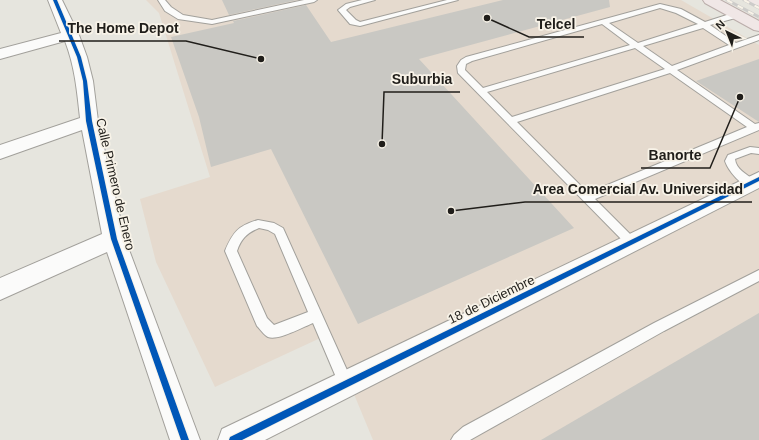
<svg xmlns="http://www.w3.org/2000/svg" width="759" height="440" font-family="Helvetica,sans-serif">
<rect width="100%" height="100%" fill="#e6e5de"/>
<path fill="#e5dace" d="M 146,0 L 681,0 L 759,45 L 759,440 L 373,440 L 329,334 L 215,387 L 156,262 L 140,199 L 210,177 L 159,13 Z"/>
<g fill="#c9c8c3">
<path d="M 222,0 L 297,0 L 229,15 Z"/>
<path d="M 503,0 L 609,0 L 610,7 L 419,59 L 574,228 L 358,324 L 271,149 L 211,167 L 199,117 L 171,37 L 234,23 L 233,21 L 306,5 L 331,42 Z"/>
<path d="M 759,59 L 759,122 L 696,81 Z"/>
<path d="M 759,313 L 759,440 L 541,440 Z"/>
</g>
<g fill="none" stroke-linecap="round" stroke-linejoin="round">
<g stroke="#a2a09b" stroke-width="2">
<g id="service">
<path d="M 158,0 L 165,0 L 171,7 L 183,15 L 212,20 L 304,0 L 317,0 L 314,2 L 212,24 L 178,19 L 165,11 Z"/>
<path d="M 362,0 L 375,0 L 350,7 L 346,10 L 356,20 L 360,22 L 447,0 L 458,0 L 360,26 L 350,24 L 338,10 L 346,4 Z"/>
<path d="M 660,4 L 681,9 L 705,22 L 733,13 L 739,13 L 739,17 L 710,25 L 736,43 L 759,35 L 759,40 L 677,70 L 755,124 L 759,123 L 759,130 L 595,199 L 635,239 L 637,242 L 635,245 L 631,247 L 627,245 L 458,73 L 457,66 L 461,60 L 466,57 ZM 660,8 L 676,13 L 698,24 L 638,43 L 609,23 ZM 602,24 L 630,45 L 483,88 L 465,70 L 466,64 L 472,61 ZM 703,28 L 729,45 L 672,66 L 643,46 ZM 635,48 L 665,69 L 512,117 L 487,92 ZM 670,73 L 747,127 L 588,193 L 517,122 Z"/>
<path d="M 750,147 L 759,148 L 759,154 L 751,153 L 735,159 C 736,169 746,174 754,180 L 755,183 L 754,186 C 742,189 728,170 725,161 L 728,155 Z"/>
<path d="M 258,220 L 274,223 L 283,228 L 351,379 L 353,384 L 351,389 L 346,391 L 341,389 L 313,323 C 303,327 278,341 268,337 C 264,335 261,330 257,326 L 225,251 C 233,232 238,226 258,220 ZM 259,228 L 268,230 L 275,234 L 308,312 L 274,325 L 267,318 L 237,251 C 241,239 247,233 259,228 Z"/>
<path d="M 759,270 L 759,281 L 664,331 L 470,440 L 451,440 L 454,435 L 463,427 L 654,323 Z"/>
</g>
</g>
<g stroke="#a2a09b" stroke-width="2">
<g id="minor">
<path d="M 48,0 L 62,0 L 79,35 L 87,57 L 93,81 L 98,121 L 125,239 L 200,440 L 170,440 L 107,252 L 0,300 L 0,278 L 102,234 L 82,130 L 0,159 L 0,145 L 80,118 C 77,91 75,67 65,41 L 0,59 L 0,49 L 61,33 Z"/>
<path d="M 759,172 L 759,188 L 265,440 L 218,440 L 222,429 Z"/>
</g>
</g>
<g stroke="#baadaa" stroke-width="2">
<g id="trunk">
<path d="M 703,0 L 720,0 L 759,21 L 759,31 L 754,30 L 705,3 Z"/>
<path d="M 748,0 L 759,0 L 759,6 L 750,3 Z"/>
</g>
</g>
<use href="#service" fill="#fbfbfa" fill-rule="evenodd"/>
<use href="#minor" fill="#fbfbfa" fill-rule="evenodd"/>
<use href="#trunk" fill="#f0e7e6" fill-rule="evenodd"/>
<g stroke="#cdccca" stroke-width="3">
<g id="rail">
<path d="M 727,0 L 759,17"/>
<path d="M 744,0 L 759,8"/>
</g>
</g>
<use href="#rail" stroke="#f8f3e8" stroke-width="2" stroke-dasharray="6" stroke-linecap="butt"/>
<g stroke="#f8f3e8" stroke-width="2">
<g id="cycleway">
<path d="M 53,0 L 57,0 L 81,57 L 87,81 L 92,121 L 117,239 L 189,440 L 181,440 L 111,239 L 86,121 L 83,81 L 77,57 Z"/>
<path d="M 759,177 L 759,181 L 242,440 L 229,440 L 230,437 Z"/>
</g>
</g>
<use href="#cycleway" fill="#0057b8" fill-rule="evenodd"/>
</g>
<g text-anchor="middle" stroke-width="3.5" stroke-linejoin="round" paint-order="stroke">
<g font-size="13" fill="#201e1a" stroke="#f8f3e8">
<text transform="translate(116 184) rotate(77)" y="5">Calle Primero de Enero</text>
<text transform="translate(491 299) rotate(-26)" y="5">18 de Diciembre</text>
</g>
</g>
<path fill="none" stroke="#201e1a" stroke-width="1.5" d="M487 18L529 37H584M261 59L186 41H59M382 144L384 92H460M740 97L710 168H641M451 211L525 202H752"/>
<g fill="#201e1a" stroke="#f8f3e8" stroke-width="1.5">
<circle cx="487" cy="18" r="4"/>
<circle cx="261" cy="59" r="4"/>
<circle cx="382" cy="144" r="4"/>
<circle cx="740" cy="97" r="4"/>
<circle cx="451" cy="211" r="4"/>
</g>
<g font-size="14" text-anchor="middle" font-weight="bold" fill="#201e1a" stroke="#f8f3e8" stroke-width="3.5" stroke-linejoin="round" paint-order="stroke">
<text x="556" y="29">Telcel</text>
<text x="123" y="33">The Home Depot</text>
<text x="422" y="84">Suburbia</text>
<text x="675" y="160">Banorte</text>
<text x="638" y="194">Area Comercial Av. Universidad</text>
</g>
<g transform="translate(727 32) rotate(317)" stroke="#f8f3e8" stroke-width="3" paint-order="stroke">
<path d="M0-3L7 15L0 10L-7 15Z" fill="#201e1a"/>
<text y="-6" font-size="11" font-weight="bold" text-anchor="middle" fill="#201e1a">N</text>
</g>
</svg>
